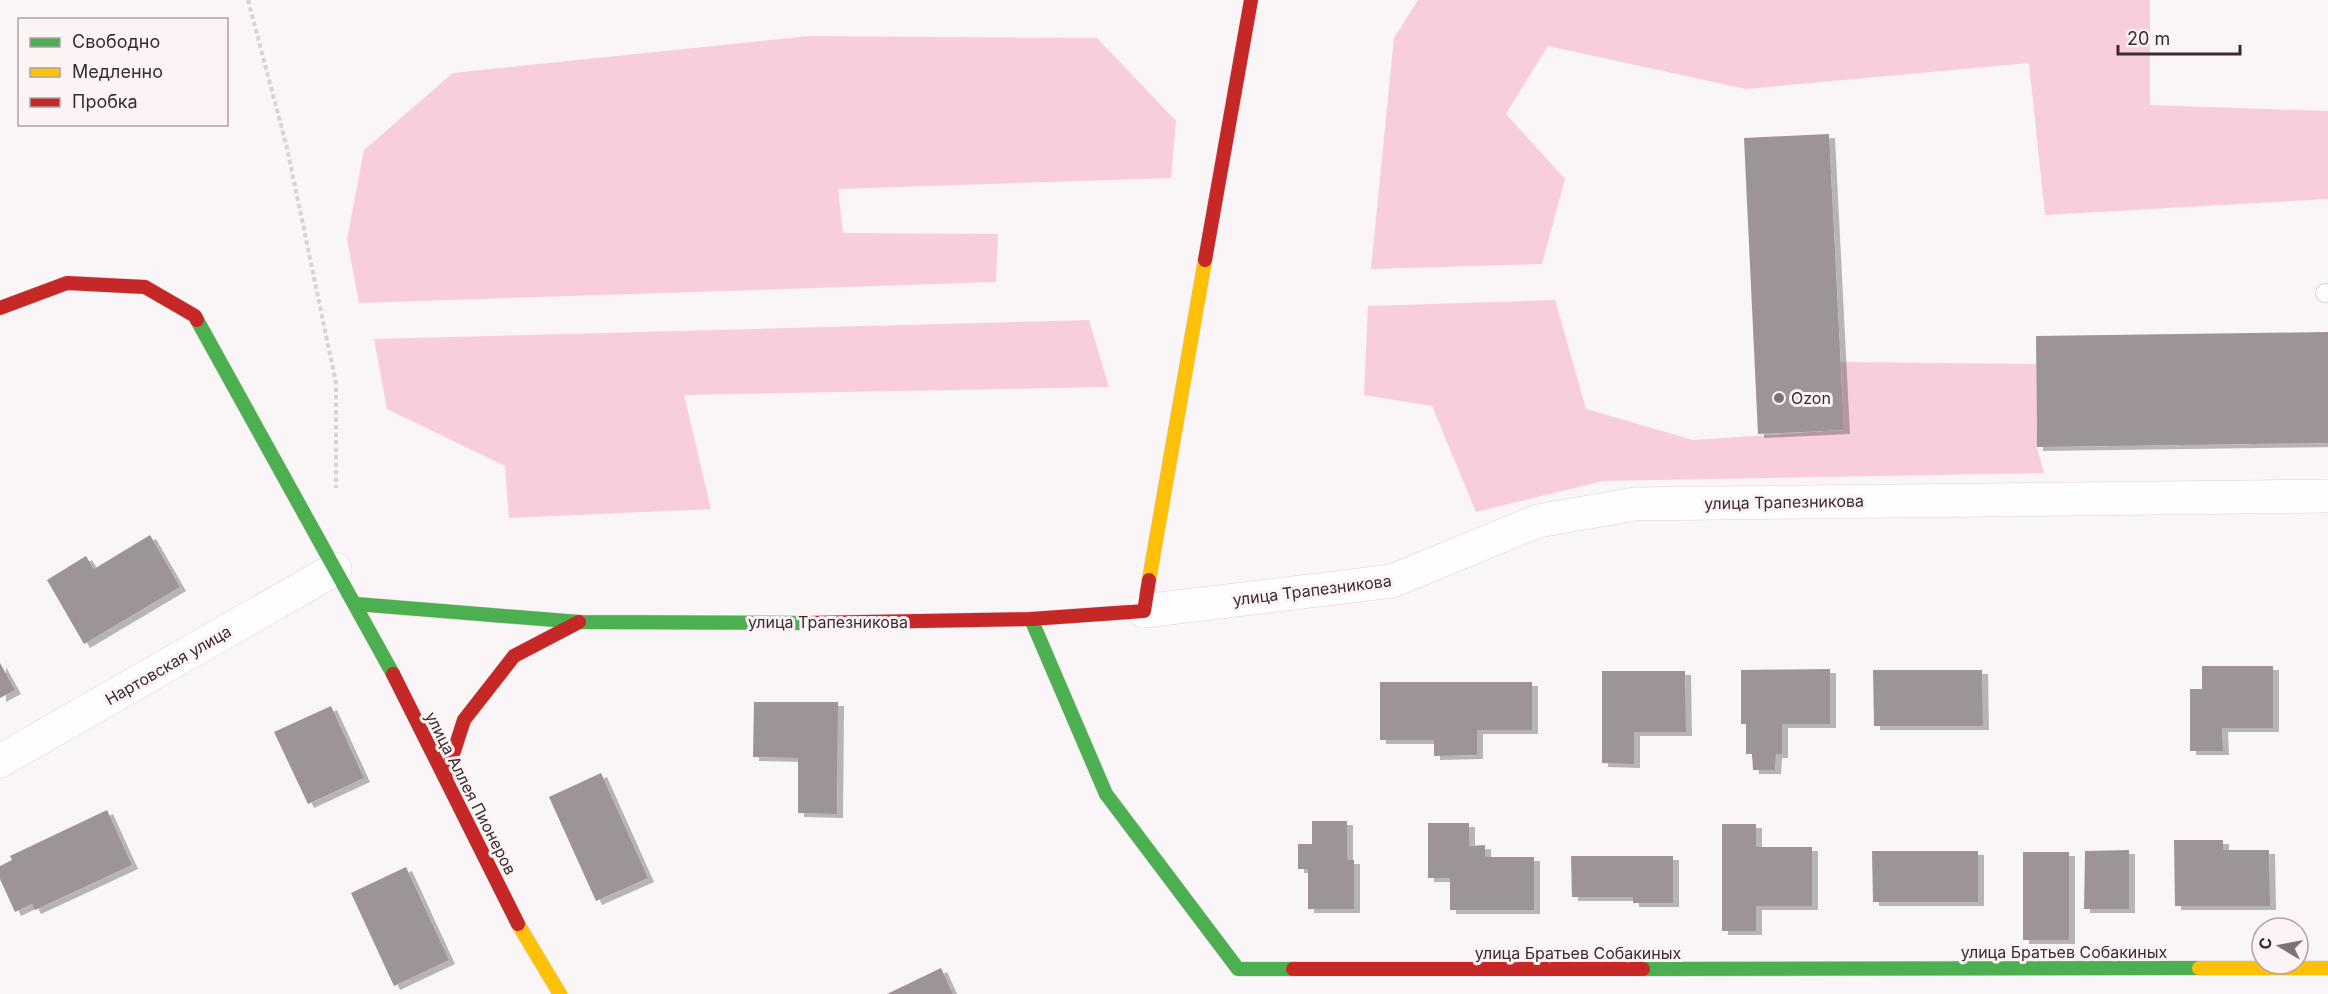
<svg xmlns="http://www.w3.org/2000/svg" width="2328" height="994" font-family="Inter,sans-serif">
<defs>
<filter id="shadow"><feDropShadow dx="6" dy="4" stdDeviation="0" flood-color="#0004"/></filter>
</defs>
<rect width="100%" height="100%" fill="#faf5f6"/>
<g fill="#f8cedb">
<path d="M 1418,0 L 2150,0 L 2150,105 L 2328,111 L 2328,199 L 2045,215 L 2029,63 L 1746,89 L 1548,46 L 1506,114 L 1565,179 L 1542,264 L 1371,269 L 1394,38 Z"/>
<path d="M 809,36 L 1097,38 L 1176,121 L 1171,178 L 838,189 L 843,233 L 998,234 L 996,282 L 359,303 L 347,239 L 364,150 L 453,73 Z"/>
<path d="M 1555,300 L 1586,409 L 1693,440 L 1843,430 L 1841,362 L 2036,364 L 2037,447 L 2044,473 L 1603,481 L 1476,512 L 1432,406 L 1364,395 L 1368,306 Z"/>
<path d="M 1089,320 L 1109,387 L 684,395 L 711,509 L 509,518 L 505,466 L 387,409 L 374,339 Z"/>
</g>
<g fill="#9c9496" filter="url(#shadow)">
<path d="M 1829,134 L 1844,430 L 1758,434 L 1744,138 Z"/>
<path d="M 2328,332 L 2328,443 L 2037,447 L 2036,336 Z"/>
<path d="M 150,535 L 180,587 L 84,644 L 47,580 L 86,556 L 94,569 Z"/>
<path d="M 0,663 L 15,690 L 0,698 Z"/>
<path d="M 2202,666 L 2273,666 L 2273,728 L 2222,728 L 2223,751 L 2190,751 L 2190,689 L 2202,689 Z"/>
<path d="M 1830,669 L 1830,724 L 1782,724 L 1782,754 L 1776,754 L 1775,770 L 1753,770 L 1752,754 L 1746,754 L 1746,724 L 1741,724 L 1741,670 Z"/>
<path d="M 1873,670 L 1982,670 L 1983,726 L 1874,726 Z"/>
<path d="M 1602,671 L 1685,671 L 1686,732 L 1634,732 L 1634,764 L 1602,763 Z"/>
<path d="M 1380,682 L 1532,682 L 1532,730 L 1477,730 L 1477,755 L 1434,756 L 1434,740 L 1380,740 Z"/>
<path d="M 754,702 L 838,702 L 837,814 L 798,813 L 798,758 L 753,757 Z"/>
<path d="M 331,706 L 364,778 L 308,804 L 274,732 Z"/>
<path d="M 601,773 L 648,878 L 596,901 L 549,797 Z"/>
<path d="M 107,810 L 132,865 L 35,910 L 32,904 L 15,912 L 0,879 L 0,866 L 12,860 L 10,856 Z"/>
<path d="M 1312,821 L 1347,821 L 1347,860 L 1354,860 L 1354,909 L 1308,909 L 1308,869 L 1298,869 L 1298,844 L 1312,844 Z"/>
<path d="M 1428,823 L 1469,823 L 1469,846 L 1485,845 L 1485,857 L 1534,857 L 1534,910 L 1450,910 L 1450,878 L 1428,878 Z"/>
<path d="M 1722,824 L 1756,824 L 1756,847 L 1812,847 L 1812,906 L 1756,906 L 1756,931 L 1722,931 Z"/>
<path d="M 2174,840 L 2223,840 L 2223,850 L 2269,850 L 2270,906 L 2175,906 Z"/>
<path d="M 2129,850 L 2129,909 L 2084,909 L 2085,851 Z"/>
<path d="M 1872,851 L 1978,851 L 1978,902 L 1873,902 Z"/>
<rect x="2023" y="852" width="46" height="88"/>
<path d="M 1571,856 L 1673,856 L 1673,903 L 1633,903 L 1633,897 L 1572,897 Z"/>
<path d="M 406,867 L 449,960 L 394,986 L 351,893 Z"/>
<path d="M 941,968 L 953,994 L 887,994 Z"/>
</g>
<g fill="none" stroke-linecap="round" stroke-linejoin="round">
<g stroke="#dcd2d5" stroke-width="20">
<path id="lane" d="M 2325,293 L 2328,293"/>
</g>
<g stroke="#dcd2d5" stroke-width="34">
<g id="street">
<path d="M 1144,611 L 1392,581 L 1538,521 L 1635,504 L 2328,496"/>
<path d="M 0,761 L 335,569"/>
</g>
</g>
<g stroke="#dcd2d5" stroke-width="15">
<g id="fast">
<path d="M 197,320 L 393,674"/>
<path d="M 356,604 L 579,622 L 808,623"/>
<path d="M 1031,619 L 1106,794 L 1238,969 L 1293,969"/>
<path d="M 1643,969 L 2199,968"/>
</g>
</g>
<g stroke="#dcd2d5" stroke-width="15">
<g id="slow">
<path d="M 1149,580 L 1205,260"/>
<path d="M 518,924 L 560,994"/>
<path d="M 2199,968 L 2328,968"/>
</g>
</g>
<g stroke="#dcd2d5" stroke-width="15">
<g id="jam">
<path d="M 1205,260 L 1251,0"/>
<path d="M 0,308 L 67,283 L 145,287 L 195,316 L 197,320"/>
<path d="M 808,623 L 1031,619 L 1144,611 L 1149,580"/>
<path d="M 393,674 L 518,924"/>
<path d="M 446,776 L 464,720 L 514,656 L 579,622"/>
<path d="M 1293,969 L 1643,969"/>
</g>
</g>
<path stroke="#d6d4d4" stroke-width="4" stroke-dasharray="4.5 3" stroke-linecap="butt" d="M 248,0 L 287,148 L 336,383 L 336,488"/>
<use href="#lane" stroke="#fefefe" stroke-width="18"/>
<use href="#street" stroke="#fefefe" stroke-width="33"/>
<use href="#fast" stroke="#4caf50" stroke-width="14"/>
<use href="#slow" stroke="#ffc107" stroke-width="14"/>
<use href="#jam" stroke="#c62828" stroke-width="14"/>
</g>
<circle fill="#7d7275" stroke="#fcf3f5" stroke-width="2" cx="1779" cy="398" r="6"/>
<g text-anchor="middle" stroke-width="6" stroke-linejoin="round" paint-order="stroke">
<g font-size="16" fill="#3a2b2f" stroke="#fcf3f5" text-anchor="start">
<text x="1791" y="404">Ozon</text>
</g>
<g font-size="16" fill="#3a2b2f" stroke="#fcf3f5">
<text transform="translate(1784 502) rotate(-1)" y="6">улица Трапезникова</text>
<text transform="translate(1312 590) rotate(-7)" y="6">улица Трапезникова</text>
<text x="828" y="628">улица Трапезникова</text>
<text transform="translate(168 665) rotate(-30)" y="6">Нартовская улица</text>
<text transform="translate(471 793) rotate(63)" y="6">улица Аллея Пионеров</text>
<text x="2064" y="958">улица Братьев Собакиных</text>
<text x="1578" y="959">улица Братьев Собакиных</text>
</g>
</g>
<rect x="18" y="18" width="210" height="108" fill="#fcf3f5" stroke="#aea3a6" stroke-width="1.5"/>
<rect x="30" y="38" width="30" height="9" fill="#4caf50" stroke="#aea3a6" stroke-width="1.5"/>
<text x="72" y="48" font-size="18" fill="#3a2b2f">Свободно</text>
<rect x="30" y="68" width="30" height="9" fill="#ffc107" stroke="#aea3a6" stroke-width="1.5"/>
<text x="72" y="78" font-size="18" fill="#3a2b2f">Медленно</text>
<rect x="30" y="98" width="30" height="9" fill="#c62828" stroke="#aea3a6" stroke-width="1.5"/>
<text x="72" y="108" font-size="18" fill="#3a2b2f">Пробка</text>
<g transform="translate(2280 946) rotate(280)"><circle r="28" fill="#fcf3f5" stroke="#aea3a6" stroke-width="1.5"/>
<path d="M0-4.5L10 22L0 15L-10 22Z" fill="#7d7275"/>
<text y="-9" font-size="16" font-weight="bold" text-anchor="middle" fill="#3a2b2f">С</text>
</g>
<path d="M2118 45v9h122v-9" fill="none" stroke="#3a2b2f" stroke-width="3"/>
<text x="2127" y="45" font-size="18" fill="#3a2b2f" stroke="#fcf3f5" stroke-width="4.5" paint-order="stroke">20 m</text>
</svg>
